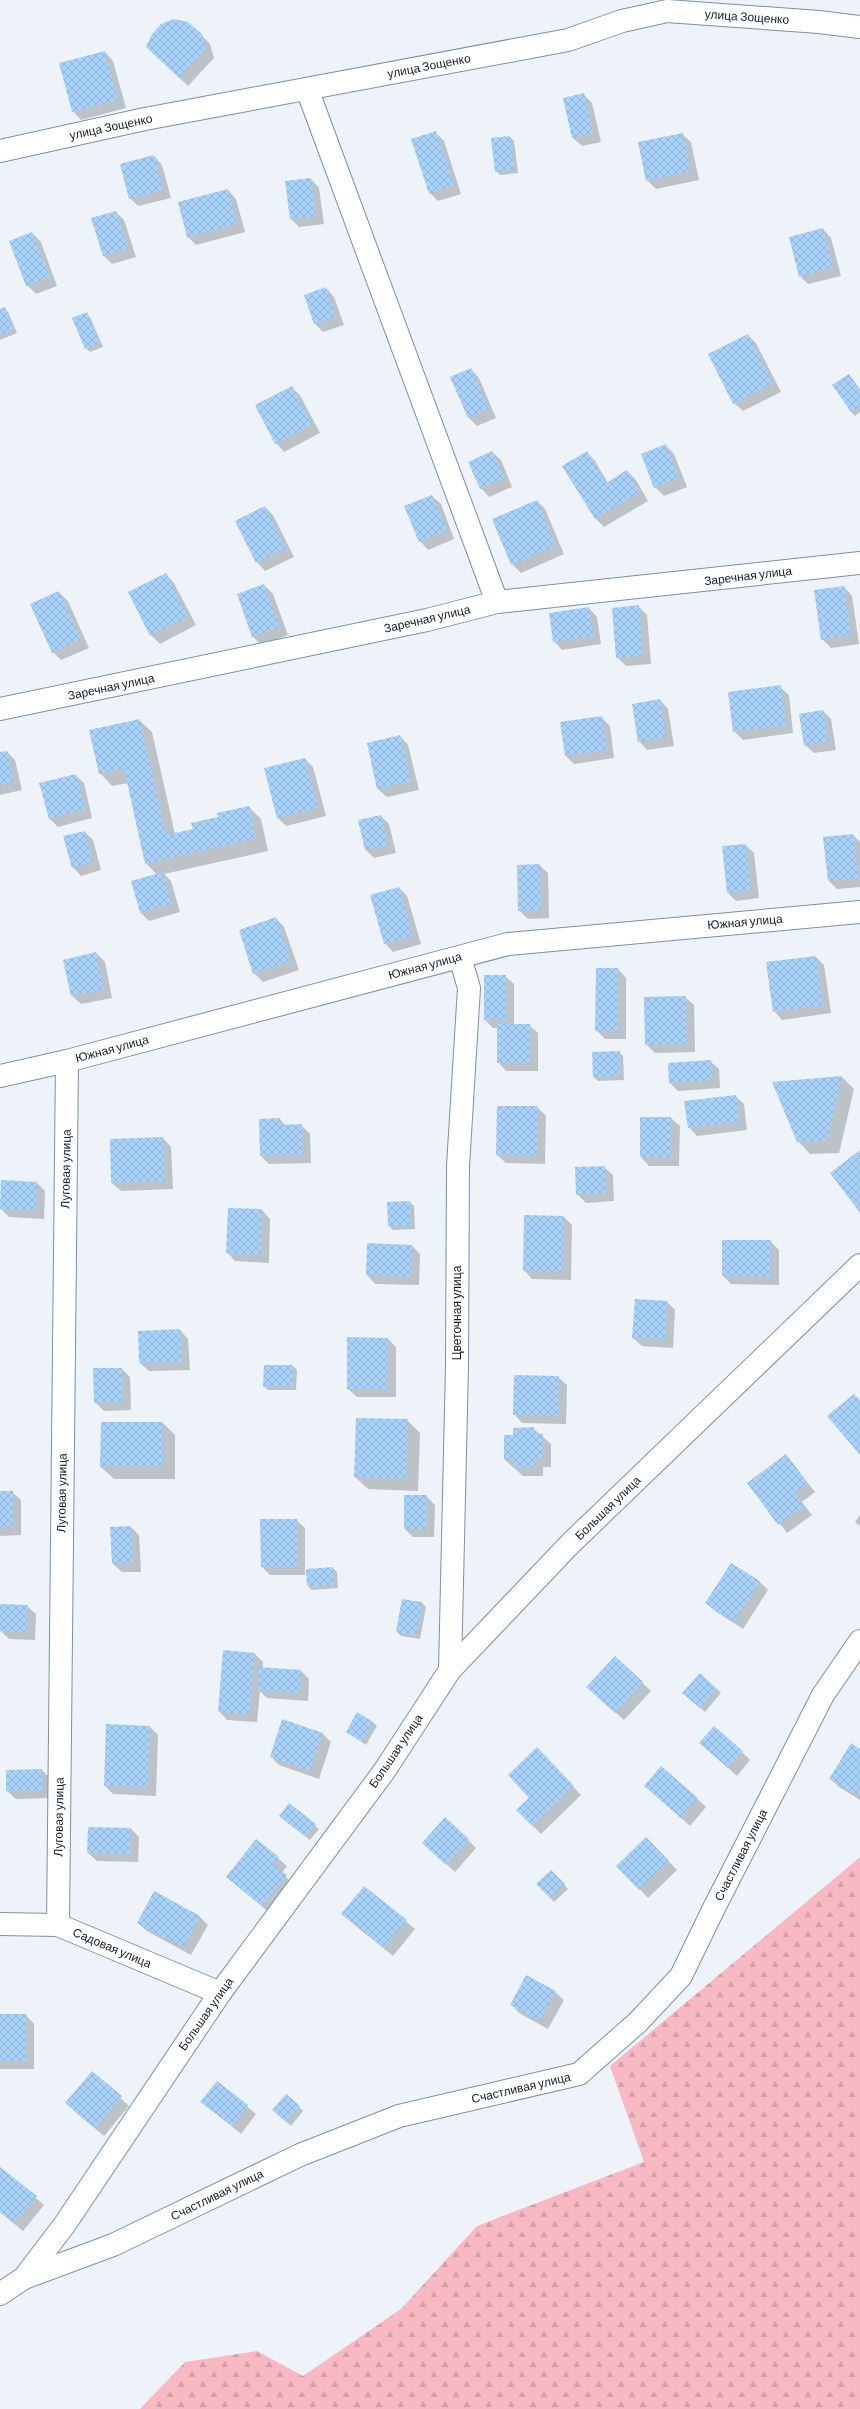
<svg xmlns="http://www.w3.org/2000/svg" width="860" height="2409" font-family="Barlow,sans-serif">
<defs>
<pattern id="forest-firs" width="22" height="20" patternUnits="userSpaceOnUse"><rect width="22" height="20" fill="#f9b9c3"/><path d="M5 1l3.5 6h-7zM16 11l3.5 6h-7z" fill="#d49fa7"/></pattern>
<pattern id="building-cross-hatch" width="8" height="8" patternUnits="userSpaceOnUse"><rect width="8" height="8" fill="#a8d2fa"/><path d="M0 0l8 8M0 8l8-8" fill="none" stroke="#90b4d6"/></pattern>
</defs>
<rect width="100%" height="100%" fill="#edf3f9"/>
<path fill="url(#forest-firs)" d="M 860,1857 L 860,2409 L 140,2409 L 185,2362 L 257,2351 L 303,2376 L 401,2309 L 477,2226 L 644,2162 L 610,2066 Z"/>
<g fill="#0003">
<path d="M 201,35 L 210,44 L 214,58 L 188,86 L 156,55 Z"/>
<path d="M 105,52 L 113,61 L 126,108 L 81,120 L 73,111 Z"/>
<path d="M 584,95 L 592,103 L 601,142 L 582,146 L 573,138 L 564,99 Z"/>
<path d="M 435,132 L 444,141 L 461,194 L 438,201 L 430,193 Z"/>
<path d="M 682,134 L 691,142 L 699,180 L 656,189 L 647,180 Z"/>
<path d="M 510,137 L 514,141 L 518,173 L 500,175 L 496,171 Z"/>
<path d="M 154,156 L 162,165 L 171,198 L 138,206 L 130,198 Z"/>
<path d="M 311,179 L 319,188 L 324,224 L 299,227 L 291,219 Z"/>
<path d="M 228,190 L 236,199 L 245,232 L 196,245 L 187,236 Z"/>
<path d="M 116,212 L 124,220 L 136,257 L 112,264 L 104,256 L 92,219 Z"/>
<path d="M 823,229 L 831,238 L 841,276 L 808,284 L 800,276 Z"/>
<path d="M 32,233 L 41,242 L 57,286 L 36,294 L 27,285 Z"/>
<path d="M 326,288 L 334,297 L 344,325 L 323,332 L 315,324 Z"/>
<path d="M 4,308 L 8,312 L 17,333 L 0,340 L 0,310 Z"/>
<path d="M 86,313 L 90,317 L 103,347 L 90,352 L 86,348 Z"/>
<path d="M 748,335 L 756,343 L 781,392 L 743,411 L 734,403 Z"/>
<path d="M 471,369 L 479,378 L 496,418 L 477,426 L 468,417 Z"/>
<path d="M 849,375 L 860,389 L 860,412 L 855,416 L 851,412 Z"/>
<path d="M 291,387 L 300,395 L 320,433 L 284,452 L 276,443 Z"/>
<path d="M 665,445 L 674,454 L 687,487 L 664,496 L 655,487 Z"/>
<path d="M 492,452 L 501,460 L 512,487 L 489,497 L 481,488 Z"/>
<path d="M 587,452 L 595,461 L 608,483 L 627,471 L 636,480 L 648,501 L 604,527 L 596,519 L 564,466 Z"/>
<path d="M 432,496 L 441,504 L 454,539 L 428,550 L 420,541 Z"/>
<path d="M 537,501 L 545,509 L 564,554 L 521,573 L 512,564 Z"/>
<path d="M 265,507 L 273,515 L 294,557 L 265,571 L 257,562 Z"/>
<path d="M 166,574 L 174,583 L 196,625 L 160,644 L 151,635 Z"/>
<path d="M 264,585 L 273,594 L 288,635 L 262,645 L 253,637 L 238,595 Z"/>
<path d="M 844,587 L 852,596 L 859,644 L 831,648 L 822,639 Z"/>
<path d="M 59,593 L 68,601 L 89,648 L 61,660 L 53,652 Z"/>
<path d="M 638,606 L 647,615 L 651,664 L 626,666 L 617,657 Z"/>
<path d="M 589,608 L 597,617 L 601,644 L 562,650 L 554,641 Z"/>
<path d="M 780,687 L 789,695 L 793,733 L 743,740 L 734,731 Z"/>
<path d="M 660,700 L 668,709 L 674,746 L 647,750 L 639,741 Z"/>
<path d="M 823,711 L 831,719 L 836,750 L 814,753 L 805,745 Z"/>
<path d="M 601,717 L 610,726 L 614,758 L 574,764 L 566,756 L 561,723 Z"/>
<path d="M 139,720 L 152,732 L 175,834 L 194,829 L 249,807 L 261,819 L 268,851 L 164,874 L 171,881 L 180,912 L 149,921 L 141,913 L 132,882 L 157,875 L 146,863 L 128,783 L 112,786 L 100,773 Z"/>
<path d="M 400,736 L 408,745 L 419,790 L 387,797 L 378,789 L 368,744 Z"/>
<path d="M 7,752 L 15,760 L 22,790 L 0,795 L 0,753 Z"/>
<path d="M 305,759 L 313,767 L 326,816 L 286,826 L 278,818 Z"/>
<path d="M 75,775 L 84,783 L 92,818 L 58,827 L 49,818 Z"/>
<path d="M 381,816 L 389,824 L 396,853 L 374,858 L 366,850 Z"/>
<path d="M 85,832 L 93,840 L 101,870 L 81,876 L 73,867 Z"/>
<path d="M 853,835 L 860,842 L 860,887 L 837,889 L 829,881 Z"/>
<path d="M 745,845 L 754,853 L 759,898 L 736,901 L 728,893 Z"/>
<path d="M 539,865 L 548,873 L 549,918 L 528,919 L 519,910 Z"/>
<path d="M 399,888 L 407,896 L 421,944 L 393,952 L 385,943 Z"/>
<path d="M 276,918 L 284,927 L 299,970 L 263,982 L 254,973 Z"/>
<path d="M 96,953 L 105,962 L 112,998 L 81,1004 L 72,996 L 64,960 Z"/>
<path d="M 816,957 L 824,965 L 831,1013 L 782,1020 L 774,1011 Z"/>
<path d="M 618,969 L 626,978 L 626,1039 L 605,1039 L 596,1030 Z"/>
<path d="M 505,976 L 514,984 L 514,1025 L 529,1025 L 538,1033 L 538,1071 L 506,1071 L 498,1062 L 498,1028 L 493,1028 L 485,1020 Z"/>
<path d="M 685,997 L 694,1005 L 695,1052 L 655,1053 L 646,1044 Z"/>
<path d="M 619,1052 L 623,1056 L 624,1080 L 598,1081 L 594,1077 Z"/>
<path d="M 710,1061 L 719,1069 L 720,1088 L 678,1091 L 670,1083 L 669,1064 Z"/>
<path d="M 842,1077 L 854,1089 L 839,1153 L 810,1154 L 798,1141 L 773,1083 Z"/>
<path d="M 735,1096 L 744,1104 L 747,1130 L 697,1136 L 689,1127 Z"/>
<path d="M 537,1107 L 546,1116 L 545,1164 L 506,1163 L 497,1155 Z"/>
<path d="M 641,1118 L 671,1118 L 680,1126 L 679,1166 L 649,1166 L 641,1157 Z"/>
<path d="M 280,1119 L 286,1126 L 301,1125 L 310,1134 L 311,1163 L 269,1164 L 261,1156 Z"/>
<path d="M 163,1138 L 171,1147 L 173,1189 L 121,1191 L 112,1183 Z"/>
<path d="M 604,1167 L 613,1175 L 614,1201 L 586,1203 L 577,1194 Z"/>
<path d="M 37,1183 L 45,1191 L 44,1219 L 9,1217 L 1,1209 Z"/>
<path d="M 410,1202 L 414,1206 L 415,1229 L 393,1230 L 389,1226 Z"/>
<path d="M 229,1209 L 262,1210 L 270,1219 L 269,1263 L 235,1261 L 227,1252 Z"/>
<path d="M 525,1216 L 564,1217 L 572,1225 L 571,1280 L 532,1279 L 524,1270 Z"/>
<path d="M 771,1242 L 779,1250 L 779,1285 L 731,1284 L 723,1276 Z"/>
<path d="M 368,1244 L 412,1246 L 420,1254 L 419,1285 L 375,1284 L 367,1275 Z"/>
<path d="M 636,1300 L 667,1302 L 675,1310 L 673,1348 L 642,1346 L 633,1338 Z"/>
<path d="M 180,1330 L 188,1339 L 190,1370 L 149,1371 L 140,1363 L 139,1332 Z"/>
<path d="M 388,1339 L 396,1347 L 396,1397 L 357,1397 L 348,1389 Z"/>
<path d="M 293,1366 L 297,1370 L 296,1390 L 268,1390 L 264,1386 Z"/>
<path d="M 122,1369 L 130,1377 L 131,1410 L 104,1411 L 95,1402 Z"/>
<path d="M 558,1377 L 567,1385 L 566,1424 L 522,1423 L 514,1414 Z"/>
<path d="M 407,1420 L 420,1433 L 418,1491 L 368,1489 L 355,1477 Z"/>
<path d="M 163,1423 L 175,1435 L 175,1479 L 114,1479 L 101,1467 Z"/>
<path d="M 533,1428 L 551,1444 L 551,1467 L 543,1467 L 543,1476 L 523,1476 L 505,1460 L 514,1436 Z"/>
<path d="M 786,1456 L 815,1492 L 802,1502 L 812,1515 L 787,1533 L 748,1483 Z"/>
<path d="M 0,1492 L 12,1492 L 21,1500 L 21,1535 L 0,1536 Z"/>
<path d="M 426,1496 L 435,1505 L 434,1537 L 413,1537 L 405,1529 Z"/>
<path d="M 860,1515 L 860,1526 L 855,1522 Z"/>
<path d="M 296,1520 L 305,1528 L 305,1575 L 270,1575 L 262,1567 Z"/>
<path d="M 131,1527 L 139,1535 L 141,1572 L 122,1572 L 113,1564 Z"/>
<path d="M 732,1564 L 760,1582 L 768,1590 L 743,1629 L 715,1611 L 706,1603 Z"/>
<path d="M 333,1568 L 337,1572 L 338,1588 L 312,1590 L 308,1586 Z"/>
<path d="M 422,1603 L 426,1607 L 420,1639 L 401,1636 L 397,1632 Z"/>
<path d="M 27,1606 L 36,1614 L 35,1640 L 9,1639 L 1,1631 Z"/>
<path d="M 255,1654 L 263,1662 L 263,1668 L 301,1671 L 309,1679 L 308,1701 L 267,1698 L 260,1691 L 257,1722 L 227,1720 L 219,1711 Z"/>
<path d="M 615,1657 L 651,1691 L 624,1720 L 596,1695 Z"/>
<path d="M 717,1689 L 721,1693 L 705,1712 L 688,1697 Z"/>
<path d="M 373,1722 L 377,1726 L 366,1745 L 347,1732 Z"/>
<path d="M 150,1727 L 158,1735 L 156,1796 L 113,1794 L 105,1786 Z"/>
<path d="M 323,1734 L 331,1742 L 319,1779 L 279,1765 L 271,1757 Z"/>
<path d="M 701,1743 L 742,1752 L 750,1760 L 737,1776 Z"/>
<path d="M 860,1750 L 860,1800 L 839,1787 L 830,1778 Z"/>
<path d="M 545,1757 L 581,1795 L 541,1834 L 532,1825 L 531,1798 Z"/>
<path d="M 661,1767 L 706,1807 L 690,1826 L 654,1794 Z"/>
<path d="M 42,1770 L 50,1778 L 51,1798 L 16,1799 L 7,1791 L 7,1771 Z"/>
<path d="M 289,1805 L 319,1829 L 310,1840 L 284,1820 Z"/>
<path d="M 131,1829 L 139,1837 L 138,1862 L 97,1861 L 88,1853 Z"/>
<path d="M 646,1838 L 677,1870 L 648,1898 L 618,1866 Z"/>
<path d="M 256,1840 L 287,1866 L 282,1873 L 294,1885 L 271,1914 L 227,1877 Z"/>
<path d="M 468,1840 L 476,1848 L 455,1872 L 432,1851 Z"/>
<path d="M 551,1871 L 568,1889 L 554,1902 L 537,1884 Z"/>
<path d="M 364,1887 L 415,1929 L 393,1956 L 351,1922 Z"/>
<path d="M 199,1916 L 208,1925 L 191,1955 L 147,1931 L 138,1923 Z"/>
<path d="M 526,1976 L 555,1992 L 564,2000 L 548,2029 L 519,2013 L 511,2004 Z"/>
<path d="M 0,2015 L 26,2015 L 34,2024 L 34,2069 L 0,2069 Z"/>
<path d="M 92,2072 L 129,2106 L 104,2136 L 74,2111 Z"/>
<path d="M 217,2082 L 256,2114 L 241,2134 L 202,2102 Z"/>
<path d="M 299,2107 L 303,2111 L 291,2126 L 277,2114 Z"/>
<path d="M 0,2168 L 44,2205 L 23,2231 L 0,2212 Z"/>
</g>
<g fill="url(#building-cross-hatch)">
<path d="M 174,19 L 188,22 L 202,34 L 206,49 L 179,78 L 146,47 L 152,34 L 161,24 Z"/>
<path d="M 105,51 L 118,100 L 72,112 L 59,63 Z"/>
<path d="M 584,93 L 593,134 L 572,138 L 563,98 Z"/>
<path d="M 436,131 L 454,185 L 429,194 L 411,139 Z"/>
<path d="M 683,133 L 691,171 L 646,181 L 638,142 Z"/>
<path d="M 510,136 L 514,170 L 495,172 L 491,138 Z"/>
<path d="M 154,155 L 163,190 L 129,199 L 120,164 Z"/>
<path d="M 311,178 L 316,216 L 290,219 L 285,181 Z"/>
<path d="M 228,189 L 237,224 L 187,237 L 178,202 Z"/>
<path d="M 116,211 L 128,248 L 103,256 L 91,218 Z"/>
<path d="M 823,228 L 833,267 L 799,277 L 789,237 Z"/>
<path d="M 32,232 L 50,277 L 26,286 L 9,241 Z"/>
<path d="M 326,287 L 336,317 L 314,324 L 304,295 Z"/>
<path d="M 5,307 L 14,329 L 0,335 L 0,309 Z"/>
<path d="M 87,312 L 100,343 L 85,349 L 72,318 Z"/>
<path d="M 748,334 L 773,383 L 733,404 L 708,354 Z"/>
<path d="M 471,368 L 488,409 L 468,418 L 450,377 Z"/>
<path d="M 849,374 L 860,390 L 860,406 L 851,412 L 832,385 Z"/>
<path d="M 292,386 L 312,424 L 275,444 L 255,405 Z"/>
<path d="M 666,444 L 679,478 L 654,488 L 641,454 Z"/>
<path d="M 492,451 L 505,478 L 480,489 L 468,462 Z"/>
<path d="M 587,451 L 606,483 L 627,470 L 640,492 L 595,519 L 562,466 Z"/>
<path d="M 432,495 L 447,530 L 419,542 L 404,506 Z"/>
<path d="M 537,500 L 556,546 L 511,565 L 492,519 Z"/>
<path d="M 265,506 L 286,548 L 256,563 L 235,521 Z"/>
<path d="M 166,573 L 188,617 L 150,636 L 128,592 Z"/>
<path d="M 264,584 L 280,627 L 252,637 L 237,594 Z"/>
<path d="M 844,586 L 851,635 L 821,640 L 814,590 Z"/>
<path d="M 59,591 L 81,639 L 52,653 L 30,604 Z"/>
<path d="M 639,605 L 643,656 L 616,658 L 612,608 Z"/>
<path d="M 589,607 L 593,636 L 553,642 L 549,613 Z"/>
<path d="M 781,685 L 786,725 L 733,732 L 728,692 Z"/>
<path d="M 660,699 L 666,737 L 638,742 L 632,704 Z"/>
<path d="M 823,710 L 828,741 L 804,746 L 799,714 Z"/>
<path d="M 602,716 L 607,750 L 565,756 L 560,722 Z"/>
<path d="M 140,719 L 166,835 L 193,829 L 191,823 L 218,817 L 217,813 L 249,806 L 256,838 L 145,864 L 124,768 L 99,774 L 89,730 Z"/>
<path d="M 400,735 L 411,781 L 377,789 L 367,743 Z"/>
<path d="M 7,751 L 14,781 L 0,785 L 0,752 Z"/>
<path d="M 305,758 L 318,808 L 277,818 L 264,768 Z"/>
<path d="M 76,774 L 85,809 L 49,819 L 39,783 Z"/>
<path d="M 381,815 L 388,845 L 365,850 L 358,820 Z"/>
<path d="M 85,831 L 93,862 L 72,868 L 63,836 Z"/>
<path d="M 853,834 L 858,878 L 828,881 L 823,837 Z"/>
<path d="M 746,844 L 751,890 L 727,893 L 722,846 Z"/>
<path d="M 540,864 L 541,910 L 518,911 L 517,865 Z"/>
<path d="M 163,872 L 172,904 L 140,913 L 131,881 Z"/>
<path d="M 399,887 L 413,936 L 384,944 L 370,895 Z"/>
<path d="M 276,917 L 291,961 L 253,974 L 239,930 Z"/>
<path d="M 96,952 L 104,989 L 71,996 L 63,960 Z"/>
<path d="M 816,956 L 823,1005 L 773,1012 L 766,962 Z"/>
<path d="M 596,968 L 618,968 L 618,1031 L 595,1031 Z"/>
<rect x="484" y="975" width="22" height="45"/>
<path d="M 686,996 L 687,1044 L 645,1045 L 644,997 Z"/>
<rect x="497" y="1024" width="33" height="39"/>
<path d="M 620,1051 L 620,1076 L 593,1077 L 592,1052 Z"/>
<path d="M 711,1060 L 712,1080 L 669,1083 L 668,1063 Z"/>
<path d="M 842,1076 L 827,1141 L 797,1142 L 772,1082 Z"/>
<path d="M 736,1095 L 739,1122 L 688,1128 L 684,1101 Z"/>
<path d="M 497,1106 L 538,1106 L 537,1156 L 496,1155 Z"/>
<path d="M 640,1117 L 671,1117 L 671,1158 L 640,1157 Z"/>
<path d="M 280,1118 L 280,1125 L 302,1124 L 303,1155 L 260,1156 L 259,1119 Z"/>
<path d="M 163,1137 L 165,1181 L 111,1183 L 110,1139 Z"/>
<path d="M 860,1150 L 860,1213 L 830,1173 Z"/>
<path d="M 605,1166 L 606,1193 L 576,1195 L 575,1167 Z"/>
<path d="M 1,1180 L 37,1182 L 36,1211 L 0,1209 Z"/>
<path d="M 410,1201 L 411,1226 L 388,1226 L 387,1202 Z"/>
<path d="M 228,1208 L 262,1209 L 261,1255 L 226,1253 Z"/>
<path d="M 524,1215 L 564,1216 L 563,1272 L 523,1271 Z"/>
<path d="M 722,1240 L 771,1240 L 771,1277 L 722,1276 Z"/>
<path d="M 367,1243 L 412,1245 L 411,1277 L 366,1275 Z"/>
<path d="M 635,1299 L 667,1301 L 665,1340 L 632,1338 Z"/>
<path d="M 180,1329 L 182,1362 L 139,1363 L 138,1331 Z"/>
<path d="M 347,1337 L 388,1338 L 388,1389 L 347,1389 Z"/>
<path d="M 264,1365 L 293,1365 L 293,1387 L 263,1387 Z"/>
<path d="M 93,1368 L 122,1368 L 123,1402 L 94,1403 Z"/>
<path d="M 514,1375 L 559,1376 L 558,1416 L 513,1415 Z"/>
<path d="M 854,1394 L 860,1400 L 860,1455 L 827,1416 Z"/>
<path d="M 356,1418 L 408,1419 L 406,1479 L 354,1477 Z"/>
<path d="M 101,1422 L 163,1422 L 163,1467 L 100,1467 Z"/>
<path d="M 534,1427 L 534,1434 L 543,1434 L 543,1459 L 535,1459 L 535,1468 L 514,1468 L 514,1460 L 504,1460 L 504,1435 L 513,1435 L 513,1428 Z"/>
<path d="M 786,1454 L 808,1483 L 794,1493 L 804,1506 L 778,1525 L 747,1483 Z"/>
<rect x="0" y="1491" width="13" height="36"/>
<path d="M 404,1495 L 427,1495 L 426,1529 L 404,1529 Z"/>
<path d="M 260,1519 L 297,1519 L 297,1567 L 261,1567 Z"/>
<path d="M 131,1526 L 133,1563 L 112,1564 L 110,1527 Z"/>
<path d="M 731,1563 L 760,1581 L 734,1622 L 705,1603 Z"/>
<path d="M 333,1567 L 334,1585 L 307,1586 L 306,1569 Z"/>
<path d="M 402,1599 L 422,1602 L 416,1636 L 396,1632 Z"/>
<path d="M 0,1604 L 28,1605 L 27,1632 L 0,1631 Z"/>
<path d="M 223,1650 L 255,1653 L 249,1715 L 218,1712 Z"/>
<path d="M 615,1656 L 643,1682 L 615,1713 L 586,1687 Z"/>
<path d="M 259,1667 L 301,1670 L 300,1693 L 258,1690 Z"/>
<path d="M 700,1673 L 717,1689 L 700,1708 L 682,1693 Z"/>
<path d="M 357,1712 L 373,1722 L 362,1742 L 346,1732 Z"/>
<path d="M 282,1719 L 323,1733 L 310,1771 L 270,1757 Z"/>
<path d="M 106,1724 L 150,1726 L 148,1788 L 104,1786 Z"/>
<path d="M 714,1726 L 743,1751 L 728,1768 L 699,1743 Z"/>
<path d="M 851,1743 L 860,1749 L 860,1797 L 829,1779 Z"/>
<path d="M 537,1747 L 574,1786 L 532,1826 L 516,1810 L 529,1798 L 508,1775 Z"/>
<path d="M 661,1766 L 698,1798 L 681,1818 L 644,1786 Z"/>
<path d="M 42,1769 L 43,1790 L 6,1791 L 6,1770 Z"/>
<path d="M 289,1803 L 316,1824 L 306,1837 L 279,1816 Z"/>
<path d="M 445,1817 L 469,1839 L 446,1865 L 422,1843 Z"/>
<path d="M 88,1827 L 131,1828 L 130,1854 L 87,1853 Z"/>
<path d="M 646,1837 L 669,1861 L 639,1890 L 616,1866 Z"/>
<path d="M 256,1839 L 279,1857 L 273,1865 L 287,1875 L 262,1906 L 226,1877 Z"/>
<path d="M 551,1870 L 565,1884 L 550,1898 L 536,1884 Z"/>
<path d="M 364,1886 L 407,1920 L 384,1948 L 341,1914 Z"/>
<path d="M 154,1891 L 200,1916 L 183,1948 L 137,1923 Z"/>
<path d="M 526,1975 L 556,1991 L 540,2021 L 510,2005 Z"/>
<rect x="0" y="2014" width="26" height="47"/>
<path d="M 92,2071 L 122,2096 L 95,2128 L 65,2103 Z"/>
<path d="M 217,2081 L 248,2105 L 232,2126 L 200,2102 Z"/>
<path d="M 286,2094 L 300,2106 L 286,2122 L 272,2110 Z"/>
<path d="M 0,2167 L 37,2196 L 14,2223 L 0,2212 Z"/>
</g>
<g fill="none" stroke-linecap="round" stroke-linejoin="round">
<g stroke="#7892ac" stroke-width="24">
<g id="minor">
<path d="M 307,89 L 497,602"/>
<path d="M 0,151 L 145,119 L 568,40 L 622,21 L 667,11 L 819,22 L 860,27"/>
<path d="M 0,709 L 427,620 L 497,602 L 860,563"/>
<path d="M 0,1076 L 67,1061 L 508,944 L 860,912"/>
<path d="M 450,1670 L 457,1365 L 458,1166 L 469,988 L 460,957"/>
<path d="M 0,1924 L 58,1925 L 220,1993"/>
<path d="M 58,1925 L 67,1061"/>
<path d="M 24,2278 L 113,2245 L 300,2155 L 399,2116 L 579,2074 L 638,2022 L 681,1976 L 714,1908 L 823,1695 L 860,1641"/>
<path d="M 0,2294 L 24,2278 L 65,2224 L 220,1993 L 385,1770 L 450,1670 L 570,1544 L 860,1265"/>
</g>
</g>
<use href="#minor" stroke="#fff" stroke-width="22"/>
</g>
<g text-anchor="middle" stroke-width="3" stroke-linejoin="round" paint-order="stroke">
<g font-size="12" fill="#121d26" stroke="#fff">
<text transform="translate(747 17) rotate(4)" y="4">улица Зощенко</text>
<text transform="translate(429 66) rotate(-11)" y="4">улица Зощенко</text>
<text transform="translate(111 127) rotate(-12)" y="4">улица Зощенко</text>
<text transform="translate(748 576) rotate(-7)" y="4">Заречная улица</text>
<text transform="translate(427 619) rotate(-13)" y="4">Заречная улица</text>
<text transform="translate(111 687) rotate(-12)" y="4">Заречная улица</text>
<text transform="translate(745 922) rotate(-5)" y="4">Южная улица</text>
<text transform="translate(425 966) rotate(-15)" y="4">Южная улица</text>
<text transform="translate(112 1049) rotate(-15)" y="4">Южная улица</text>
<text transform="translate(66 1169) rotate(-89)" y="4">Луговая улица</text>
<text transform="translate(457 1313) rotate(-90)" y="4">Цветочная улица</text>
<text transform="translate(62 1493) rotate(-89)" y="4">Луговая улица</text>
<text transform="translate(608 1508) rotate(-44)" y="4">Большая улица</text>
<text transform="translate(396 1751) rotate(-56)" y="4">Большая улица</text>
<text transform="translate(59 1817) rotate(-89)" y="4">Луговая улица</text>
<text transform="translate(741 1855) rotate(-63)" y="4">Счастливая улица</text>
<text transform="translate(112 1948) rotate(23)" y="4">Садовая улица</text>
<text transform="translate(206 2014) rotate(-55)" y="4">Большая улица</text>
<text transform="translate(521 2088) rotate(-13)" y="4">Счастливая улица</text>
<text transform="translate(217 2195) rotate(-26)" y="4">Счастливая улица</text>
</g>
</g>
</svg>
